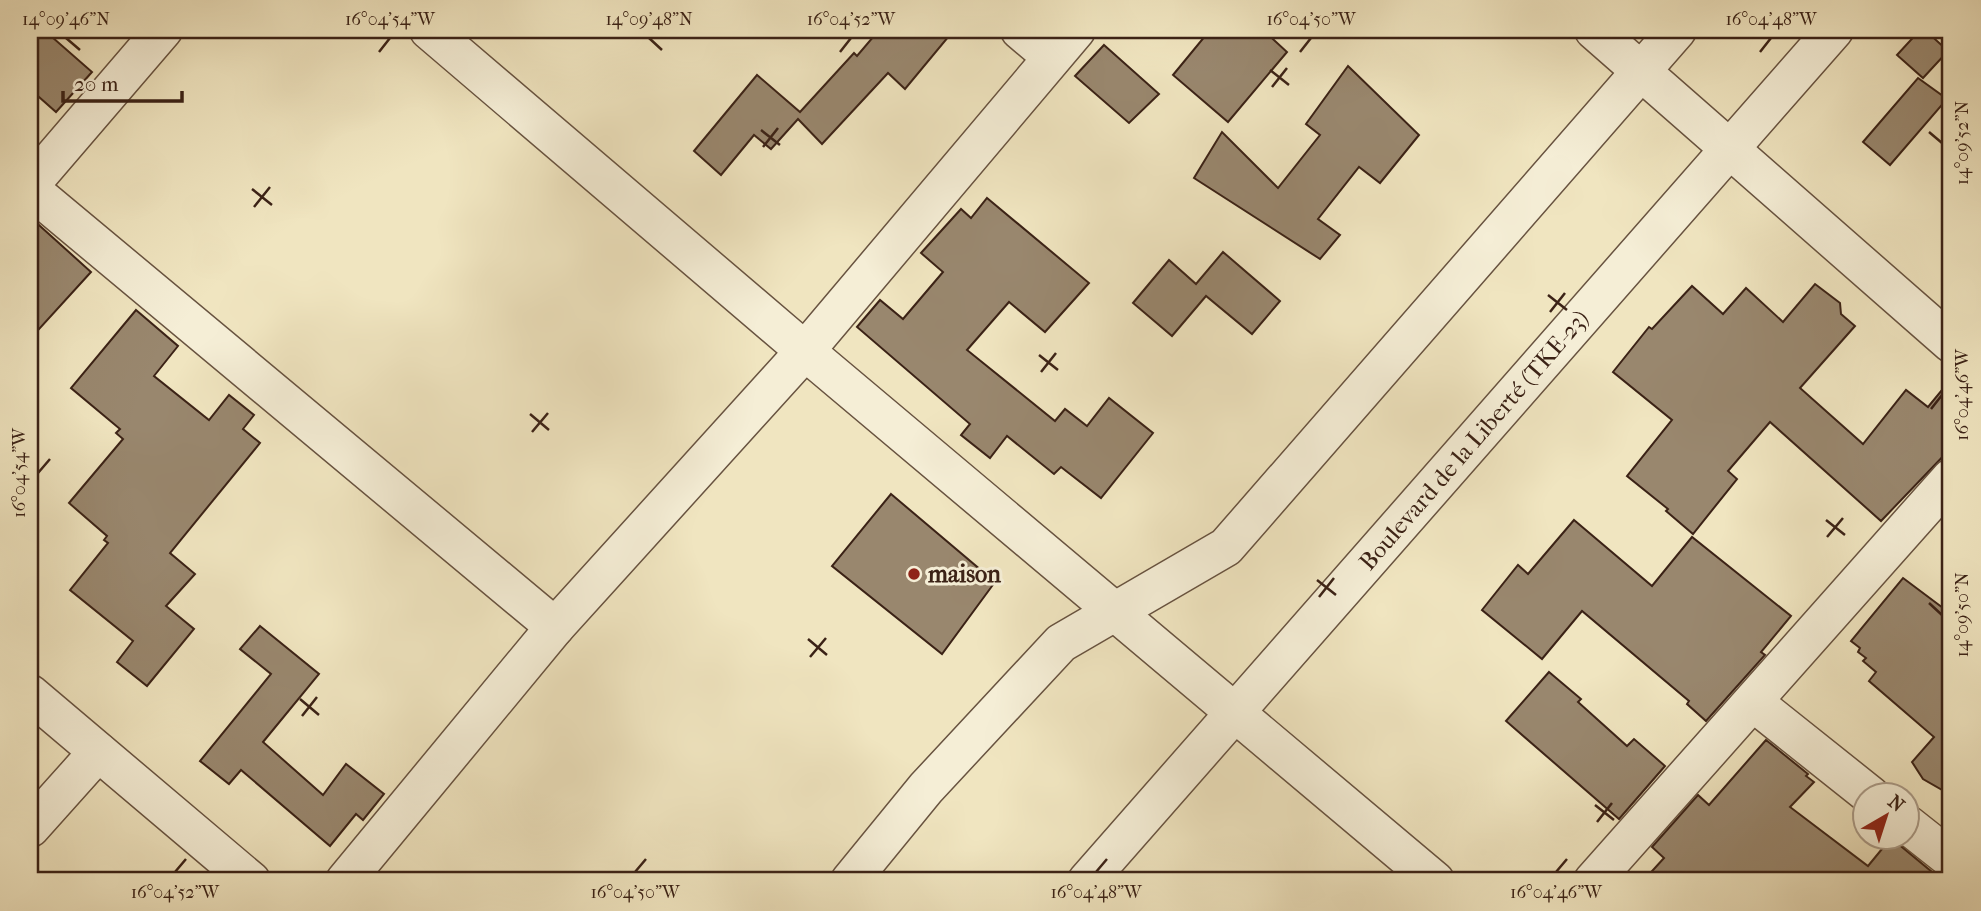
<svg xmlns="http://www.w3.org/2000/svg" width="1981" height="911" font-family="'IM FELL French Canon',serif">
<rect width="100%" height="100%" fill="#f0e5c0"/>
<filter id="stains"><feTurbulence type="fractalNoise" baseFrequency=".00286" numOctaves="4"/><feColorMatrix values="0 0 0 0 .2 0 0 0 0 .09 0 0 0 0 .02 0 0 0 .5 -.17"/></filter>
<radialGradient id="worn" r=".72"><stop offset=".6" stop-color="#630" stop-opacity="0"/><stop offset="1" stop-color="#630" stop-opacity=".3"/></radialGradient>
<g fill="#99876e" stroke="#3b2216" stroke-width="2">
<path d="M 30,30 L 44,30 L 92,72 L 56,112 L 30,89 Z"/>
<path d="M 879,30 L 954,30 L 905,89 L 888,73 L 822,144 L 798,119 L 771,149 L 754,135 L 721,175 L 694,151 L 757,75 L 800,112 L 854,53 L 857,56 Z"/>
<path d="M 1210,30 L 1263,30 L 1287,52 L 1228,122 L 1173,75 Z"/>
<path d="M 1920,30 L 1925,30 L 1948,51 L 1923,78 L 1897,55 Z"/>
<path d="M 1104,45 L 1159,94 L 1129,123 L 1075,76 Z"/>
<path d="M 1348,66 L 1419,135 L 1380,183 L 1359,167 L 1318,219 L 1340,235 L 1320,259 L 1194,178 L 1222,132 L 1278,188 L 1320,135 L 1306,124 Z"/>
<path d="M 1918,78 L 1947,99 L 1890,165 L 1863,142 Z"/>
<path d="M 987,198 L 1089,283 L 1045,332 L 1009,302 L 967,350 L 1055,421 L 1065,409 L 1087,426 L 1109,398 L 1153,433 L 1101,498 L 1061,467 L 1054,474 L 1007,436 L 990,458 L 961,435 L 970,424 L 857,327 L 880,300 L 903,319 L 943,272 L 921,253 L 961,209 L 971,218 Z"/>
<path d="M 30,217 L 91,272 L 30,339 Z"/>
<path d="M 1223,252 L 1280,301 L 1252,334 L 1206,296 L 1172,336 L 1133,303 L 1169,260 L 1196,284 Z"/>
<path d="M 1815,284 L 1840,303 L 1841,314 L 1855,326 L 1800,388 L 1863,444 L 1906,390 L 1928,407 L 1951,379 L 1951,448 L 1881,521 L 1770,422 L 1728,471 L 1737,479 L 1693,534 L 1666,511 L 1668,509 L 1627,476 L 1672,420 L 1613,372 L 1649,327 L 1652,329 L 1692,286 L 1723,314 L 1746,288 L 1783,322 Z"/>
<path d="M 136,310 L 178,346 L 154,376 L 209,420 L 229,395 L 254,415 L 243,429 L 260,443 L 170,553 L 195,574 L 166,606 L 194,629 L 147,686 L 117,662 L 133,641 L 70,590 L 108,543 L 104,540 L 107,536 L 69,503 L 123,439 L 116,433 L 120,429 L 71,388 Z"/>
<path d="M 891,494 L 995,582 L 942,654 L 832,566 Z"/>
<path d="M 1574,520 L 1652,586 L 1692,537 L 1791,616 L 1761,652 L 1765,655 L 1706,721 L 1687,704 L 1689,701 L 1582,611 L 1542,659 L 1482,610 L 1518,565 L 1528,574 Z"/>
<path d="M 1903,578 L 1951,614 L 1951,795 L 1923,779 L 1912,762 L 1934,737 L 1869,681 L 1876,672 L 1863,661 L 1866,658 L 1858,652 L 1860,648 L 1851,641 Z"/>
<path d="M 260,626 L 319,674 L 263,742 L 323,795 L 346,764 L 384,794 L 363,820 L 356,814 L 330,846 L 241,770 L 229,784 L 200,761 L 271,674 L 240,649 Z"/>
<path d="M 1549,672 L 1581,699 L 1578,702 L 1627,746 L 1634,739 L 1665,766 L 1619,819 L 1506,721 Z"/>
<path d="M 1766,740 L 1808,774 L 1806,776 L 1814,782 L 1790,807 L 1868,866 L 1891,838 L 1937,876 L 1951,881 L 1643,881 L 1664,858 L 1652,847 L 1698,795 L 1709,805 Z"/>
</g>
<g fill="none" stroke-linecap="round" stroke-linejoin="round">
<g stroke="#685340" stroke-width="41">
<g id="minor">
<path d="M 429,30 L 805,351 L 1435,881"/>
<path d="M 1020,30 L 1052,57"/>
<path d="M 1594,30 L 1951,343"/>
<path d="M 30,185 L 163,30"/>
<path d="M 30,189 L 555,627"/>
<path d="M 30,694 L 251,881"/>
<path d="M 1753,702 L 1871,796"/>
<path d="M 1908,825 L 1951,859"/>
<path d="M 30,828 L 98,752"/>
<path d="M 345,881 L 555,627 L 805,351 L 1076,30"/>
<path d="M 850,881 L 926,788 L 1061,643 L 1226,547 L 1677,30"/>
<path d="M 1087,881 L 1834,30"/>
<path d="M 1593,881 L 1951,478"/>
</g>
</g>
<use href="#minor" stroke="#f5eed6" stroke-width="38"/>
</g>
<path fill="none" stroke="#3b2216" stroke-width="2.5" d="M 66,38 L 80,50M 649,38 L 662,50M 379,52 L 390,38M 840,52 L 851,38M 1300,52 L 1311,38M 1760,52 L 1771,38M 1270,70 L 1289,85M 1272,87 L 1287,68M 761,130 L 780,145M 1929,132 L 1942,143M 763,147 L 778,128M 252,189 L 272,205M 254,207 L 270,187M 1548,295 L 1567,310M 1550,312 L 1565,293M 1039,355 L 1058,370M 1041,372 L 1056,353M 1931,409 L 1942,395M 530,414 L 549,430M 532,432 L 548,413M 38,473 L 50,459M 1826,520 L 1845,535M 1827,537 L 1843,518M 1317,580 L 1336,595M 1319,597 L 1334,578M 1929,603 L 1942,615M 808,639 L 827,655M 810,657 L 826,638M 300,699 L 319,715M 302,716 L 317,697M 1595,805 L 1614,820M 1597,822 L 1612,803M 175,872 L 186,859M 635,872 L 646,859M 1096,872 L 1107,859M 1556,872 L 1567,859"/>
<circle fill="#8f2418" stroke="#f5eed6" stroke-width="2.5" cx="914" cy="574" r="7"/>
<g text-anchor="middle" stroke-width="6" stroke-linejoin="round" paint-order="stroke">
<g font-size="24" fill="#3b2216" stroke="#f5eed6">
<text transform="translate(1474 440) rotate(-49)" y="8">Boulevard de la Liberté (TKE-23)</text>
</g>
<g font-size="24" font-weight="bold" fill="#3b2216" stroke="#f5eed6" text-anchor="start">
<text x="928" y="582">maison</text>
</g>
</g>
<rect width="1981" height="911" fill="none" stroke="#f0e5c0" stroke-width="77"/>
<g transform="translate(1886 816) rotate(39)"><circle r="33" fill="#f5eed6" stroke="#ab9c89" stroke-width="2"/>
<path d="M0-5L12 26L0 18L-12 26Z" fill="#8f2418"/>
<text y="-10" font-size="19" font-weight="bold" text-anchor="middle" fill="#3b2216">N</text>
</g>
<path d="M63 91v10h119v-10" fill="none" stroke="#3b2216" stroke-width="3.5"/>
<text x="74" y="91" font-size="21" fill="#3b2216" stroke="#f5eed6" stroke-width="5" paint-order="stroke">20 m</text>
<rect x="38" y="38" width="1904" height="834" fill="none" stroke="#3b2216" stroke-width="2.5"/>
<g font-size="18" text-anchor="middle" fill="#3b2216">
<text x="66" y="25">14°09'46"N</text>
<text x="390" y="25">16°04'54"W</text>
<text x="649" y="25">14°09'48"N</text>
<text x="851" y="25">16°04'52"W</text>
<text x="1311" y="25">16°04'50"W</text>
<text x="1771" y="25">16°04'48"W</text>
<text transform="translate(1962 143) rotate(-90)" y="6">14°09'52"N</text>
<text transform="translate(1962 395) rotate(-90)" y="6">16°04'46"W</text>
<text transform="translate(19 473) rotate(-90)" y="6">16°04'54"W</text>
<text transform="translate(1962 615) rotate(-90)" y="6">14°09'50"N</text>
<text x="175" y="898">16°04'52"W</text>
<text x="635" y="898">16°04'50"W</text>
<text x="1096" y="898">16°04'48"W</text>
<text x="1556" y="898">16°04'46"W</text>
</g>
<rect width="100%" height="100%" filter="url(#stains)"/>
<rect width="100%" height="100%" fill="url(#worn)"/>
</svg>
